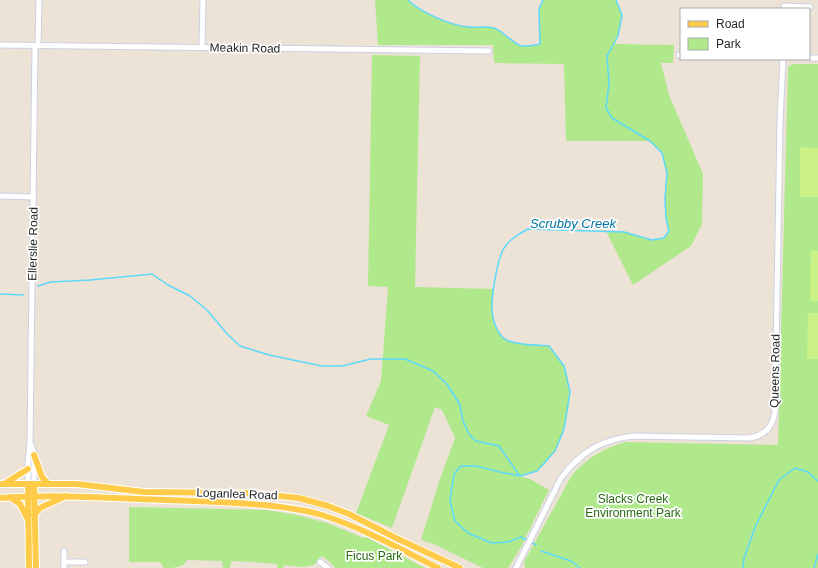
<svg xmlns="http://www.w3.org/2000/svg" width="818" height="568" font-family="Helvetica,sans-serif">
<rect width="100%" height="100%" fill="#ece2d6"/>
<g fill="#b0e98c">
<path d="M 375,0 L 408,0 C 419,12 452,26 469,27 C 477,28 486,26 494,28 C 496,28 499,31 501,32 C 518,44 517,50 540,44 L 539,9 L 543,0 L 616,0 L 622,15 L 618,36 L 614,44 L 674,45 L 673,63 L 661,63 L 669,95 L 703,174 L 702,224 L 691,246 L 633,285 L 606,231 L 624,232 L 652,240 L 664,238 L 669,231 L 666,218 L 665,199 L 667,173 L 662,153 L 649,141 L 566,141 L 564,64 L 494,63 L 493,45 L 378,45 Z"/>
<path d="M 372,55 L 420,56 L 415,287 L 494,289 L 492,311 L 494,323 L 503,338 L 514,343 L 549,346 C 554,352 561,359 564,366 C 577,395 564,451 538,470 C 533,473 526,474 520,476 L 530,479 L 549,490 L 520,549 L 508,568 L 483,568 L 436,545 L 421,540 L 440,479 L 455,438 L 442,410 L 435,407 L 392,528 L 356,513 L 389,425 L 366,416 L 381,381 L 388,287 L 368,286 Z"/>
<path d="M 793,64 L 818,64 L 818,568 L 525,568 L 524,562 L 572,475 C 586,459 604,448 625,442 L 778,445 L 788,67 Z"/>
<path d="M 129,507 L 267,510 L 297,515 L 327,523 L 364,538 L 366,537 L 425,568 L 335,568 L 330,562 L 322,556 L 314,565 L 303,567 L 284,565 L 283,568 L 277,568 L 277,564 L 255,562 L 231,561 L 230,568 L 223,568 L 222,561 L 187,560 C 183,568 173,568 164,568 L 160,562 L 129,562 Z"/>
</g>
<g fill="#caf286">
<path d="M 800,147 L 818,148 L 818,197 L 800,197 Z"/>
<path d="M 811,250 L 818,251 L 818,301 L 810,301 Z"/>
<path d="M 808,313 L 818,313 L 818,359 L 807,359 Z"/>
</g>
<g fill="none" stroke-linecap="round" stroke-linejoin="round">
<g stroke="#5cd9fb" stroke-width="1.5">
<path d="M 408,0 C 419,12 452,26 469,27 C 477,28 486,26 494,28 C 496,28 499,31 501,32 C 519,45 516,49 540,44 L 539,9 L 543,0"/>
<path d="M 38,286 L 51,282 L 90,280 L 152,274 L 168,285 L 190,296 L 207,310 L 228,335 L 240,346 L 269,355 L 322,366 L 342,366 L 371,359 L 405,359 L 433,371 L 447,384 L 460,405 L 463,421 L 469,434 L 476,441 L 499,446 L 519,475"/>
<path d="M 0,294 L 23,295"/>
<path d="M 536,545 L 521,537 L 508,542 L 492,543 L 468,533 L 455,521 L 450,501 L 454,474 L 461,466 L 476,466 L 500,472 L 520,476 L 537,471 L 555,451 L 564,429 L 570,392 L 564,366 L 549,346 C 538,345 509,345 502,337 C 496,330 493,320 492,311 C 491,297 497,260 504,248 C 510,239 519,234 528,229 L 624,232 L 652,240 L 664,238 L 669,231 L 666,218 L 665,199 L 667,173 L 662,153 L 650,141 L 612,118 L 606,108 L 609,83 L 607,56 L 618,36 L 622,15 L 616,0"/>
<path d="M 541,551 L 571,561 L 580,568"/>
<path d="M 743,568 L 744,558 L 756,525 L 779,480 L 795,468 L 808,472 L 818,481"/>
<path d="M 814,568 L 818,554"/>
</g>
<g stroke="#ccd1e3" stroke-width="7">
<g id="minor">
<path d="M 784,6 L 810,7"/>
<path d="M 0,45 L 489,51"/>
<path d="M 38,45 L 39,0"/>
<path d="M 202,47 L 203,0"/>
<path d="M 679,55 L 681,55"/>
<path d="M 809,58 L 818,58"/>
<path d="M 0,196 L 34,197"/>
<path d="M 31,445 L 34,453 L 34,484"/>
<path d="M 28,484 L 28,463 L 30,442 L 35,45"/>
<path d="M 64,562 L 85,562"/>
<path d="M 320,562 L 328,568"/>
<path d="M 64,568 L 64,551"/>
<path d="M 516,568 L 561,478 C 581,452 600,440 633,436 L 749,438 C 765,436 773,426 775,411 L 780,122 L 783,59"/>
</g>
</g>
<g stroke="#fff" stroke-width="8">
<g id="major">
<path d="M 34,455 L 42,477 L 48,484"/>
<path d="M 0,484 L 77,484 L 144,492 L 249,493 L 299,498 L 328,506 L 349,514 L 396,538 L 460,568"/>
<path d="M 4,484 L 28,469"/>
<path d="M 28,484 L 29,568"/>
<path d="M 34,484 L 36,568"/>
<path d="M 10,497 L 20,504 L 28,520"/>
<path d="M 0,498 C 56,494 111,498 166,500 C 199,501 231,502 263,505 C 283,507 303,509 322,515 C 363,528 400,549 438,568"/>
<path d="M 34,515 L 40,508 L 66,496"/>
</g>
</g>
<use href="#minor" stroke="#fff" stroke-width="5"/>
<use href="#major" stroke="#ffcb48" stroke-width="6"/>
</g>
<g text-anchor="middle" stroke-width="3.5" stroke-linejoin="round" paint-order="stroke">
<g font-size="12" fill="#272727" stroke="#fff">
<text transform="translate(245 48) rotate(1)" y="4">Meakin Road</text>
<text transform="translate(33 244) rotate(-89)" y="4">Ellerslie Road</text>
<text transform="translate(775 371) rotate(-89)" y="4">Queens Road</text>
<text transform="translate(237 494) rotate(2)" y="4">Loganlea Road</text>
</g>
<g font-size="12" fill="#286a11" stroke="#fff">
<text x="633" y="503">Slacks Creek<tspan x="633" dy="14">Environment Park</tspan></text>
<text x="374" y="560">Ficus Park</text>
</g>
<g font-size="13" font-style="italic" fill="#0073a2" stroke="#fff">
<text x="573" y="228">Scrubby Creek</text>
</g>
</g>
<rect x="680" y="8" width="130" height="52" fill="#ffffff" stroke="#a9a9a9"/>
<rect x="688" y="21" width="20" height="6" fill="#ffcb48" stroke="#a9a9a9"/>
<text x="716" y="28" font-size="12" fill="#272727">Road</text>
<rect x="688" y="38" width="20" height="12" fill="#b0e98c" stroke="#a9a9a9"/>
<text x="716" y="48" font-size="12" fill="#272727">Park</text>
</svg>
